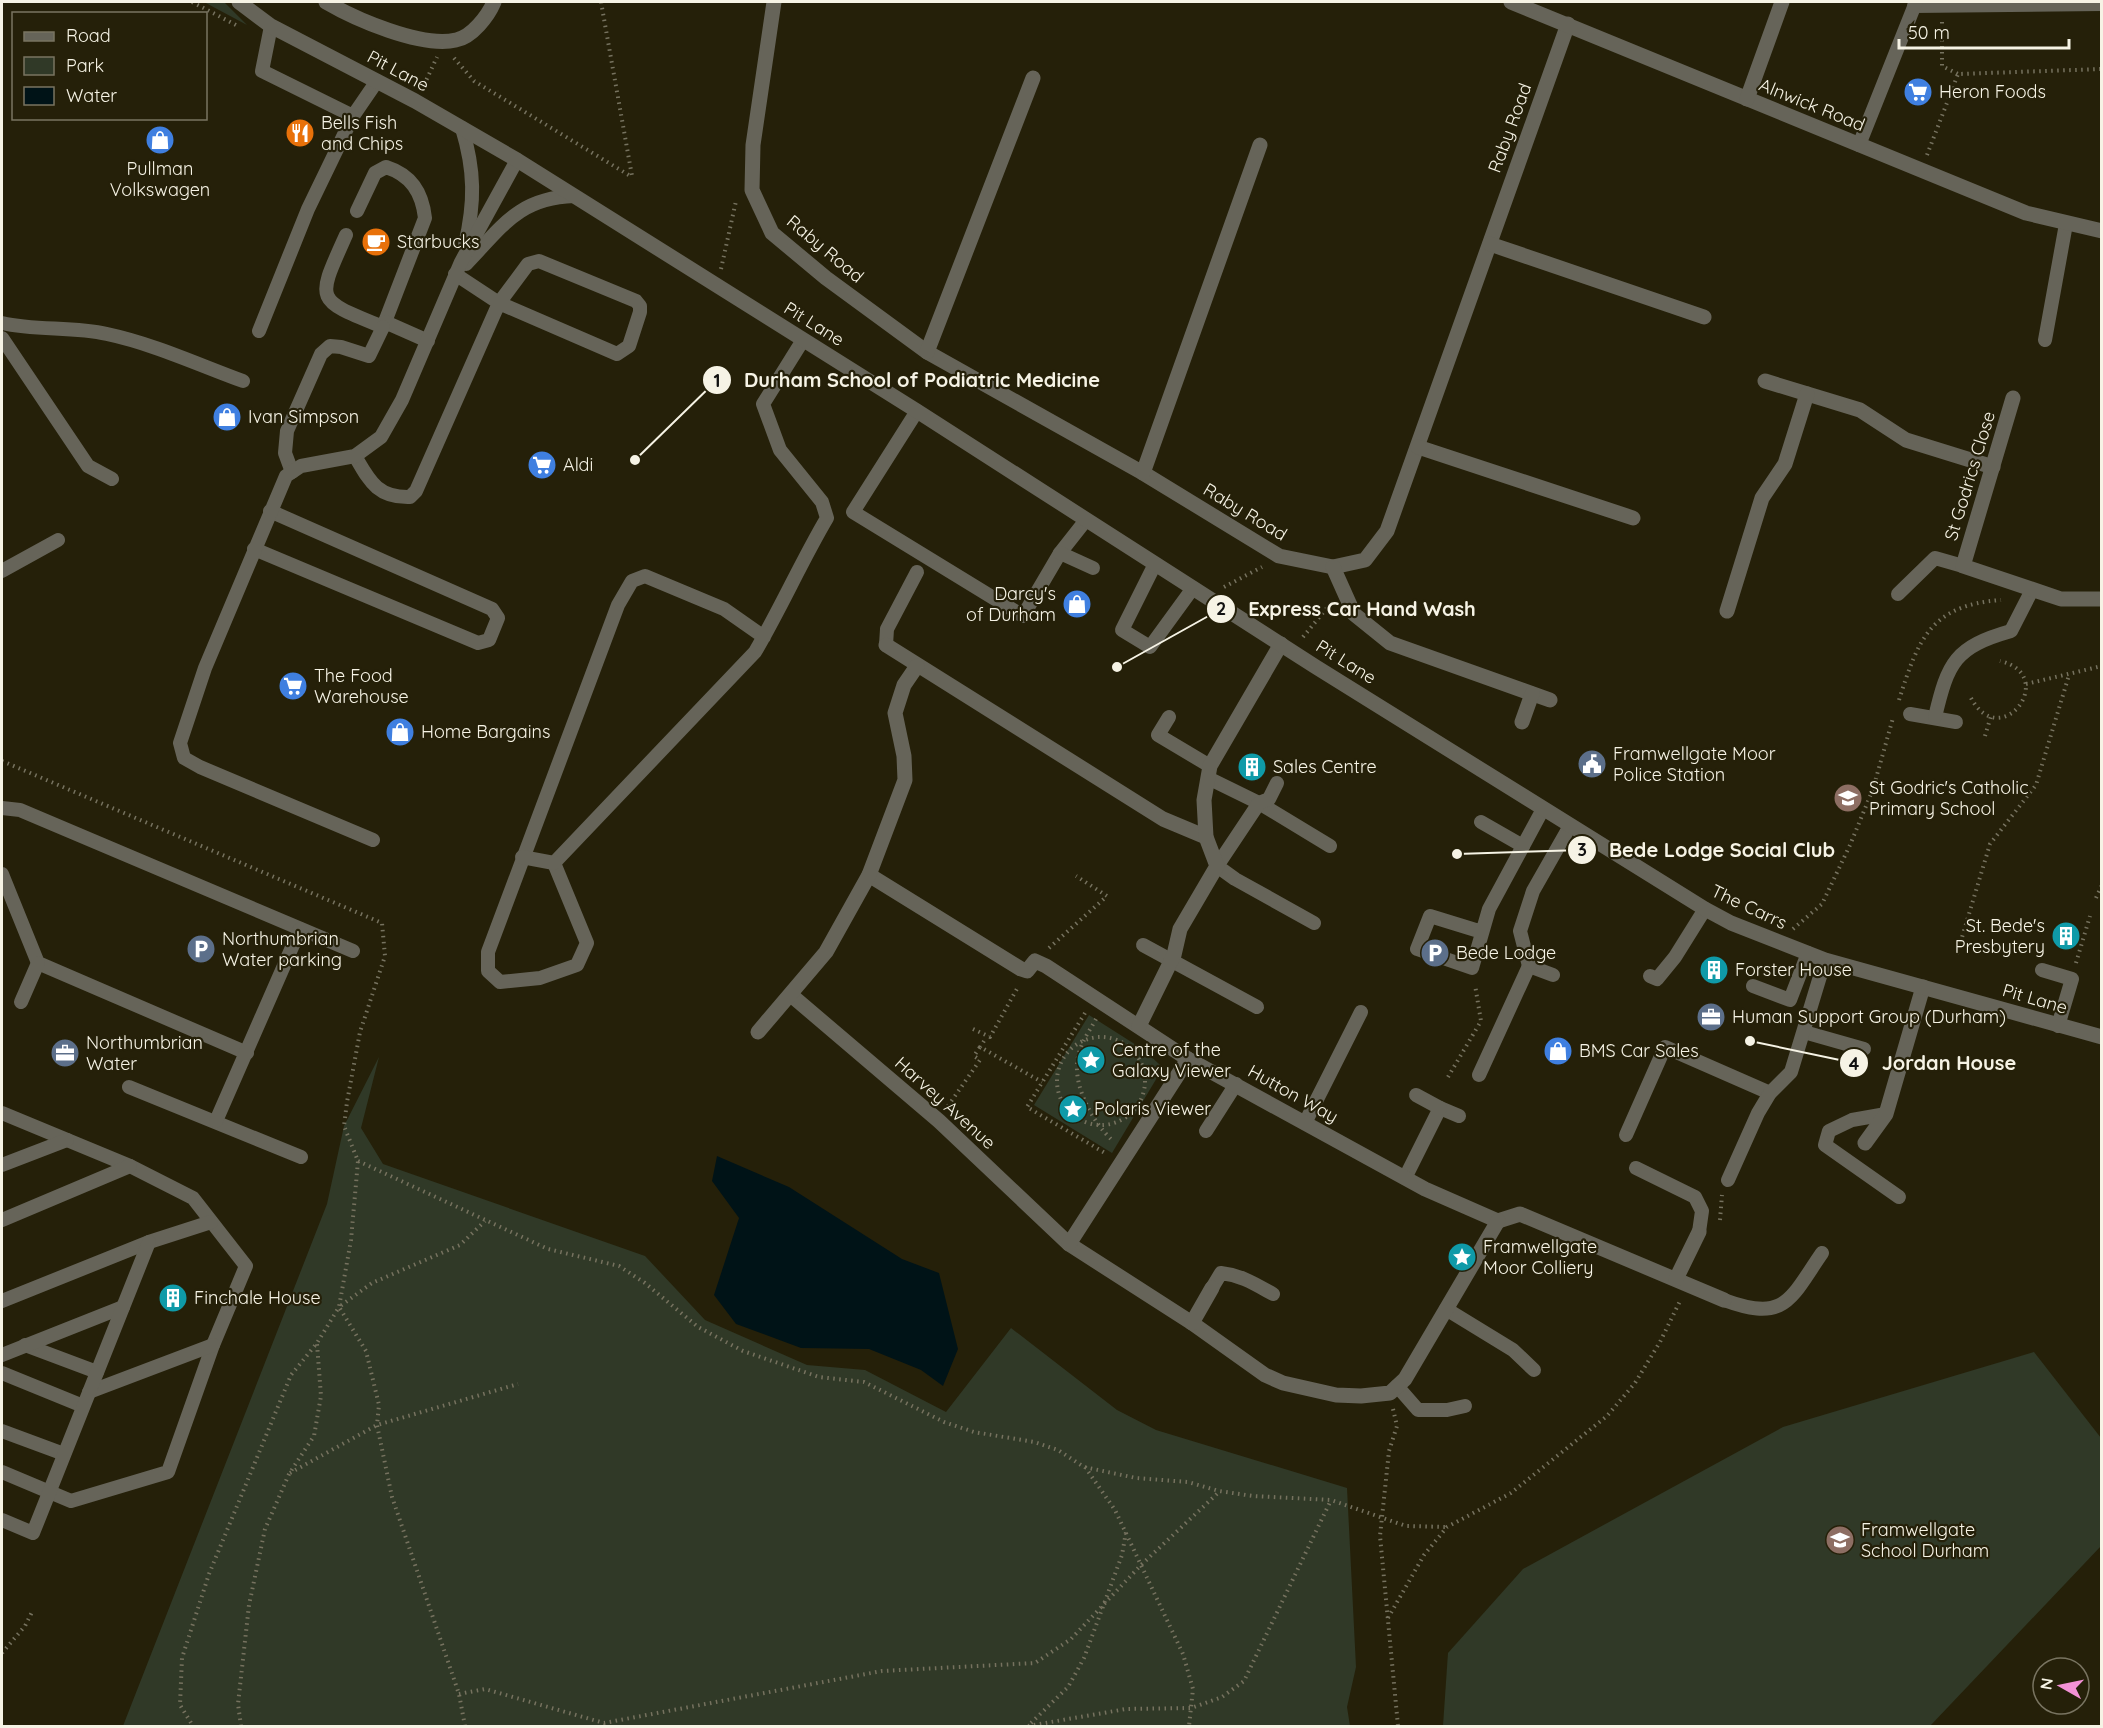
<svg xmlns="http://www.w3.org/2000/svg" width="2103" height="1728" font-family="Quicksand,sans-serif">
<rect width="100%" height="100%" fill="#252009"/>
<g fill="#303927">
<path d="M 204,2 L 224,2 L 247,25 Z"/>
<path d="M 1089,1015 L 1144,1050 L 1160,1065 L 1158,1076 L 1112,1153 L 1034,1105 Z"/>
<path d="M 379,1057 L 361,1128 L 383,1164 L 645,1256 L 705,1320 L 807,1365 L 865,1370 L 946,1412 L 1011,1328 L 1117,1410 L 1156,1430 L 1347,1488 L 1356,1667 L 1347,1707 L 1350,1726 L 123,1726 L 327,1204 L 344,1126 Z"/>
<path d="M 2034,1352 L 2101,1438 L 2101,1546 L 1930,1726 L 1443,1726 L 1448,1653 L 1523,1569 L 1783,1427 Z"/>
</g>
<path fill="#001317" d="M 717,1156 L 789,1187 L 902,1259 L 939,1273 L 958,1349 L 943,1386 L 921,1370 L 869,1349 L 801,1348 L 736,1324 L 714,1295 L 739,1218 L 712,1181 Z"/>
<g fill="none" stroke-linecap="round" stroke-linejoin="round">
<g stroke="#76725f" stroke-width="4" stroke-dasharray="1.5 4.5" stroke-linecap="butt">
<path d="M 192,2 L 236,25"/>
<path d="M 601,2 L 632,176"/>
<path d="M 1942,22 L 1942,66 L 1958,74"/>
<path d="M 454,58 L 474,81 L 632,177"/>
<path d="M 424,85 L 437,57"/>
<path d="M 1927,155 L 1958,74 L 2102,69"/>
<path d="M 721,269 L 736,201"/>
<path d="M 1224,587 L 1262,567"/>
<path d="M 1303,637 L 1331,603"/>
<path d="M 2026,684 L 2102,666"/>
<path d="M 1971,698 C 2001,754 2060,675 2000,661"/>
<path d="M 1899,700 C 1918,640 1930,605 2001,600"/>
<path d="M 1985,736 L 1991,716"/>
<path d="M 2,761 L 382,923 L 385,956 L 360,1032 L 347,1102 L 344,1126 L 358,1161 L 351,1240 L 339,1307 L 317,1343 L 291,1375 L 209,1574 L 182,1658 L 180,1705 L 193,1726"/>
<path d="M 2096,898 L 2102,885"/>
<path d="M 1793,929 L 1822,904 L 1850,845 L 1873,789 L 1893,718"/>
<path d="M 1049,948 L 1107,896 L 1076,876"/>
<path d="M 1957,954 L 1990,844 L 2036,785 L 2069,675"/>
<path d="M 2076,963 L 2090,916"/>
<path d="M 1085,1013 L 1027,1107 L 1105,1153"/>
<path d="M 1096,1019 C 1090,1030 1082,1041 1079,1053 C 1070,1082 1092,1122 1113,1141"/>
<path d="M 973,1029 L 990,1037 L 1018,987"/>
<circle cx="1101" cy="1081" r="44"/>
<path d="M 984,1041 L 980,1047 L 1042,1082"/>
<path d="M 1448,1077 L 1481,1021 L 1475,985"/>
<path d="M 948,1106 L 980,1060 L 974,1056 L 980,1047"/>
<path d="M 358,1161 L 548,1249 L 619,1266 L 645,1283 L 698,1327 L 743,1351 L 819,1377 L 864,1382 L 944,1422 L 974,1432 L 1034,1442 L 1058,1450 L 1084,1467 L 1136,1478 L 1188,1482 L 1219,1491 L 1253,1496 L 1331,1500 L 1406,1526 L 1447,1527"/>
<path d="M 1720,1220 L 1722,1195"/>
<path d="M 1393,1409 L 1397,1426 L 1389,1451 L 1380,1536 L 1398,1726"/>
<path d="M 1085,1467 L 1115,1510 L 1183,1654 L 1193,1689 L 1189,1726"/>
<path d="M 290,1473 L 377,1425 L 518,1384"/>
<path d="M 1388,1618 L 1424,1555 L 1447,1527 L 1511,1493 L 1607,1416 L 1635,1383 L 1660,1342 L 1681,1299"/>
<path d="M 2,1653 L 25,1626 L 33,1610"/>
<path d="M 459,1694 L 485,1689 L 604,1723 L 882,1671 L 1035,1663 L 1071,1639 L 1141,1565 L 1219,1492"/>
<path d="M 1031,1723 L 1068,1687 L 1084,1658 L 1122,1555 L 1126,1532"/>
<path d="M 241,1726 L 238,1704 L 249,1605 L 265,1529 L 289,1474 L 314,1436 L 321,1396 L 317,1344"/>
<path d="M 465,1726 L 459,1694 L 392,1497 L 377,1425 L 379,1405 L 366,1351 L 339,1307 L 372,1283 L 460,1245 L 485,1221"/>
<path d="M 1028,1726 L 1126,1709 L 1191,1708 L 1222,1697 L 1244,1681 L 1331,1500"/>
</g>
<g stroke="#666459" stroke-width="14">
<path d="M 1914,6 L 2102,4"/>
<path d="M 271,26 L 262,71 L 353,116 L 377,81"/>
<path d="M 462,128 C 475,171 475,202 465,245"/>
<path d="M 1859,145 L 1916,2"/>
<path d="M 346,235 C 316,302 314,299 383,327 L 425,218 C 422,192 411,175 386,167 L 375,173 L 357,211"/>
<path d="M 466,264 C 502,227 518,198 574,196"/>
<path d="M 385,322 L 428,341"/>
<path d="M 2,323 C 36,331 73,326 107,334 C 154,344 199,365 243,381"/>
<path d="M 259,331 L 308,209 L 353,116"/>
<path d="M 2,338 L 88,466 L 112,479"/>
<path d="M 2045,340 L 2066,224"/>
<path d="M 917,411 L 853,512 L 1023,616 L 1060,553 L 1086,520"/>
<path d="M 355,456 C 369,480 377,498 410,497 L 416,491 L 499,303 L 528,264 L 539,261 L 636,301 L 640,306 L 640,312 L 629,346 L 617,354 L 499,303 L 455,274"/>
<path d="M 292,472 L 285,453 L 287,431 L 321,354 L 330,346 L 341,347 L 369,356 L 383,327"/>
<path d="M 254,549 L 478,643 L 489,640 L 498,618 L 492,609 L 270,511"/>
<path d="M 1060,553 L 1093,568"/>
<path d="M 1155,564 L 1122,630 L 1150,647 L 1193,588"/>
<path d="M 2,571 L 58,540"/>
<path d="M 1898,594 L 1935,558 L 1963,566"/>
<path d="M 764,637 L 724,609 L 645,576 L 632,581 L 618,605 L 488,952 L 488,971 L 500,982 L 540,978 L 577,965 L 587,943 L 554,863 L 755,652 C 781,608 801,562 827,518 L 822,502 L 780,450 L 763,404 L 803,340"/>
<path d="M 886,645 L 887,629 L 917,572"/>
<path d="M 1910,714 L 1956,722"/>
<path d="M 1169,717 L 1158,735 L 1210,766"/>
<path d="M 1935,717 C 1948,662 1955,647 2011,631 L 2032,590"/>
<path d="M 1208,778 L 1259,803 L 1330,846"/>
<path d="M 1277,783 L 1269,799 L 1259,803 L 1217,866 L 1235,879 L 1314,923"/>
<path d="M 2,808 L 20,810 L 353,951"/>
<path d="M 1481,822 L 1523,846"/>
<path d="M 373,840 L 200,767 L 184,758 L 180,743 L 205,668 L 286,476 L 301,466 L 355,456 L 381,437 L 402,400 L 461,262 L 517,160"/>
<path d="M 522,857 L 554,863"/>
<path d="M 2,874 L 38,963 L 247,1053"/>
<path d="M 1482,932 L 1430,916 L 1417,949 L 1472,968 L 1489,909 L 1543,809"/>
<path d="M 1143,945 L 1257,1007"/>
<path d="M 2042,970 L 2072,979 L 2058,1026"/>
<path d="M 1553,975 L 1529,966 L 1520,931 L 1533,891 L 1570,826"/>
<path d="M 1650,976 L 1657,979 L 1675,957 L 1705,909"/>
<path d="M 1753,986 L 1790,1000 L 1808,953"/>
<path d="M 21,1002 L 38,963"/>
<path d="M 1804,1032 L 1864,1049"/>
<path d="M 1479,1075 L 1529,966"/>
<path d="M 129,1087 L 301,1157"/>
<path d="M 1440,1108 L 1459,1116"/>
<path d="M 2,1113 L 130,1166 L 193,1198 L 246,1266 L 213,1345 L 168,1472 L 71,1501 L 2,1472"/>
<path d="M 1886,1114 L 1852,1120 L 1829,1131 L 1825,1145 L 1899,1197"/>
<path d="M 216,1121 L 300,929"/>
<path d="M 1305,1123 L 1361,1012"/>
<path d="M 1206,1131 L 1236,1084"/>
<path d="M 1626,1135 L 1665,1047 L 1770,1093"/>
<path d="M 2,1165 L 67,1140"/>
<path d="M 1636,1168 L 1695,1197 L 1702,1211 L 1699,1232"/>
<path d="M 1405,1178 L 1440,1108 L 1416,1095"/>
<path d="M 1728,1180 L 1758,1113 L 1770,1093 L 1791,1072 L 1825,960"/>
<path d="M 2,1220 L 130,1166"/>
<path d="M 1212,1288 L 1221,1273 C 1241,1275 1255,1284 1273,1294"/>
<path d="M 1724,1300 C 1786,1323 1790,1299 1822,1253"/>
<path d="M 2,1301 L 149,1242 L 211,1222"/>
<path d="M 1446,1309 L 1513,1350 L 1534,1370"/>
<path d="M 25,1345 L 97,1372"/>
<path d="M 2,1355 L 123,1307"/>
<path d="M 2,1373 L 83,1406"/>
<path d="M 1397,1386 L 1418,1410 L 1447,1410 L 1465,1406"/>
<path d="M 89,1392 L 213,1345"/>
<path d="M 2,1431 L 64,1454"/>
<path d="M 2,1520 L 33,1533 L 149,1242"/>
</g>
<g stroke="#666459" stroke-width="15">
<path d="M 326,2 C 355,19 421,48 456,40 C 472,37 488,16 494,2"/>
<path d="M 774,2 L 753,145 L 752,190 L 772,233 L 826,278 L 927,352 L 1143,473 L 1279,556 L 1333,567 L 1365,560 L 1387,531 L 1568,24"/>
<path d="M 1511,2 L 2026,213 L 2102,231"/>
<path d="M 1747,99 L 1782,2"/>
<path d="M 1490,244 L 1704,317"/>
<path d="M 927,352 L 1033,78"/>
<path d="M 1765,381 L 1860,410 L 1906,440 L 1993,467"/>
<path d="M 2013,398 L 1963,566 L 2061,599 L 2102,599"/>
<path d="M 1418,447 L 1633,518"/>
<path d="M 1143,473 L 1260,145"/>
<path d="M 1333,567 L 1354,614 L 1390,643 L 1550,700"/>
<path d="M 1727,611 L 1762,498 L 1785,464 L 1807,394"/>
<path d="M 886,645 L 1163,819 L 1206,837"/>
<path d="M 1522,722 L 1532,694"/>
<path d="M 869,875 L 1021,969 L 1027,971 L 1035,961 L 1046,966 L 1188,1059 L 1425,1189 L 1498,1221 L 1520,1214 L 1724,1300"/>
<path d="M 791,995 L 939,1121 L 1069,1244 L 1192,1323 L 1265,1375 L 1283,1383 L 1336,1395 L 1361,1396 L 1390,1393 L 1405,1379 L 1498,1221"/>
<path d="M 1139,1026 L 1174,955 L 1180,929 L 1217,866 L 1206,837 L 1204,800 L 1210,766 L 1281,644"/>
<path d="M 758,1032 L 826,952 L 869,875 L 905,780 L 904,756 L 895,713 L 904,685 L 917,666"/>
<path d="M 1865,1143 L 1886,1114 L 1923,987"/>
<path d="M 1069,1244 L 1188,1059"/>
<path d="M 1676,1279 L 1699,1232"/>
<path d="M 1192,1323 L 1212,1288"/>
</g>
<path stroke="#666459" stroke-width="15" d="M 239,2 L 271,26 L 415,101 L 517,160 L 917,411 L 1316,667 L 1705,909 L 1731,923 L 1825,960 L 2102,1037"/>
</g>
<defs>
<g id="supermarket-disc" transform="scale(1.5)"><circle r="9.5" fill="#3f7fe0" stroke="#252009"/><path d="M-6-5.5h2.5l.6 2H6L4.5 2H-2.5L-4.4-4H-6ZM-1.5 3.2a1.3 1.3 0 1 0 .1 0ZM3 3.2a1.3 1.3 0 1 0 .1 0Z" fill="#fff"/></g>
<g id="restaurant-disc" transform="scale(1.5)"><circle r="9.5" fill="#e8710a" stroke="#252009"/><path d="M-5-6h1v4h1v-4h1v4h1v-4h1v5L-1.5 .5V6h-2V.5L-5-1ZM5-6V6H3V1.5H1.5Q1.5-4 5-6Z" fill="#fff"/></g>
<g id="shop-disc" transform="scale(1.5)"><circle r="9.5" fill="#3f7fe0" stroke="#252009"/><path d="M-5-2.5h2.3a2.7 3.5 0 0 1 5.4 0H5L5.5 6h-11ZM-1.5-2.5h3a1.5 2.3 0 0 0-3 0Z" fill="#fff"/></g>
<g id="cafe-disc" transform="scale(1.5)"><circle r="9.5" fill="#e8710a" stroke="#252009"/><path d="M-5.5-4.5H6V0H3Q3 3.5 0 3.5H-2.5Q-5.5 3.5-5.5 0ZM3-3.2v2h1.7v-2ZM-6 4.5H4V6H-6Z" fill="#fff"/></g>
<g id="civic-disc" transform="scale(1.5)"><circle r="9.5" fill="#5c6f8a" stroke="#252009"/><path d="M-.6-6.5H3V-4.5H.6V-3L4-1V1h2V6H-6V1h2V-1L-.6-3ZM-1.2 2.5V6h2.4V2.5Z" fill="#fff"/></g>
<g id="building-disc" transform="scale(1.5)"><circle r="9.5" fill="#0f9aa8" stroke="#252009"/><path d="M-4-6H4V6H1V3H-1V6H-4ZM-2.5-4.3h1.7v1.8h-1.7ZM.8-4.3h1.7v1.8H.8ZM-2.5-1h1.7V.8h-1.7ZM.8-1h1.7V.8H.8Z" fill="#fff"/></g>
<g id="school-disc" transform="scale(1.5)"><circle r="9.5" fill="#8d6e63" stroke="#252009"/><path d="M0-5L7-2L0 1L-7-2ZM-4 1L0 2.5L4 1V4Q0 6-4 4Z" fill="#fff"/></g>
<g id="parking-disc" transform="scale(1.5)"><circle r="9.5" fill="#5c6f8a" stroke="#252009"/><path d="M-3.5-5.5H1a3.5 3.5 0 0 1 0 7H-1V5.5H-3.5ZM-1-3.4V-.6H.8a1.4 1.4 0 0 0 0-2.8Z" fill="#fff"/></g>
<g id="office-disc" transform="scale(1.5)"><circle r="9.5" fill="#5c6f8a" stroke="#252009"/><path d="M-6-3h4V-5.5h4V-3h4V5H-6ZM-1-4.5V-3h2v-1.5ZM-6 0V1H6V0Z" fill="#fff"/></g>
<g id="sight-disc" transform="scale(1.5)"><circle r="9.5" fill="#0f9aa8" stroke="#252009"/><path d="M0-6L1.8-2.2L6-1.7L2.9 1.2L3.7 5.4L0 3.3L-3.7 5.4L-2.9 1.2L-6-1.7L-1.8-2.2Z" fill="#fff"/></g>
</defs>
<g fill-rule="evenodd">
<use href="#supermarket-disc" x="1918" y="92"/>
<use href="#restaurant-disc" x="300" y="133"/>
<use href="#shop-disc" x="160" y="140"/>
<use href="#cafe-disc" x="376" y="242"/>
<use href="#shop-disc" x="227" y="417"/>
<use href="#supermarket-disc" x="542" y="465"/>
<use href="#shop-disc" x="1077" y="604"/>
<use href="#supermarket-disc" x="293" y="686"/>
<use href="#shop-disc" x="400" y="732"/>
<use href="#civic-disc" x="1592" y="764"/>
<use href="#building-disc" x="1252" y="767"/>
<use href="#school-disc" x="1848" y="798"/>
<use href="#building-disc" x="2066" y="936"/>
<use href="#parking-disc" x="201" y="949"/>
<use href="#parking-disc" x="1435" y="953"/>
<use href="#building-disc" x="1714" y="970"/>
<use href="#office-disc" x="1711" y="1017"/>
<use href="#shop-disc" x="1558" y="1051"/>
<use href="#office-disc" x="65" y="1053"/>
<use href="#sight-disc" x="1091" y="1060"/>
<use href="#sight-disc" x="1073" y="1109"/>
<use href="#sight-disc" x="1462" y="1257"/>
<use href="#building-disc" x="173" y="1298"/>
<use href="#school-disc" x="1840" y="1540"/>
</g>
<g text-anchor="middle" stroke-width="4.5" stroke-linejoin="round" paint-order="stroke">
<g font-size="18" fill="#f6f3e5" stroke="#252009">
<text transform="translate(398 71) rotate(28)" y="6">Pit Lane</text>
<text transform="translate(1812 105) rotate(22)" y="6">Alnwick Road</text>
<text transform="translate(1510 128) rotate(-70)" y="6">Raby Road</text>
<text transform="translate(825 249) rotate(40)" y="6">Raby Road</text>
<text transform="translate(814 324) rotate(32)" y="6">Pit Lane</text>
<text transform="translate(1970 476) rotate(-73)" y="6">St Godrics Close</text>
<text transform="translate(1245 512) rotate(31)" y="6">Raby Road</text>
<text transform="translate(1346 662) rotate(32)" y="6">Pit Lane</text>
<text transform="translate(1749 907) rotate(25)" y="6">The Carrs</text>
<text transform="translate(2035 999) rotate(16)" y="6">Pit Lane</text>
<text transform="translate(1293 1094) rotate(29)" y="6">Hutton Way</text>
<text transform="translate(945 1103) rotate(42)" y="6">Harvey Avenue</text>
</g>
<g font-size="18" fill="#f6f3e5" stroke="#252009" text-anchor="start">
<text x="1939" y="98">Heron Foods</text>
<text x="321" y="129">Bells Fish<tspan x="321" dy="21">and Chips</tspan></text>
<text x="160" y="175" text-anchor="middle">Pullman<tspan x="160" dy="21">Volkswagen</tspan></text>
<text x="397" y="248">Starbucks</text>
<text x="248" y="423">Ivan Simpson</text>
<text x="563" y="471">Aldi</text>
<text x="1056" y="600" text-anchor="end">Darcy's<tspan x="1056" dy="21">of Durham</tspan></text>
<text x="314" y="682">The Food<tspan x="314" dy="21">Warehouse</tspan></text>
<text x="421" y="738">Home Bargains</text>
<text x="1613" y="760">Framwellgate Moor<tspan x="1613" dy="21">Police Station</tspan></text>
<text x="1273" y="773">Sales Centre</text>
<text x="1869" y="794">St Godric's Catholic<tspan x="1869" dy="21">Primary School</tspan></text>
<text x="2045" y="932" text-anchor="end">St. Bede's<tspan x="2045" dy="21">Presbytery</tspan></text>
<text x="222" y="945">Northumbrian<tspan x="222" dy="21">Water parking</tspan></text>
<text x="1456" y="959">Bede Lodge</text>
<text x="1735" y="976">Forster House</text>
<text x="1732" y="1023">Human Support Group (Durham)</text>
<text x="86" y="1049">Northumbrian<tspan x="86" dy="21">Water</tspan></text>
<text x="1112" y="1056">Centre of the<tspan x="1112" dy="21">Galaxy Viewer</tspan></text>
<text x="1579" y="1057">BMS Car Sales</text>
<text x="1094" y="1115">Polaris Viewer</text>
<text x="1483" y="1253">Framwellgate<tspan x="1483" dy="21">Moor Colliery</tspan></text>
<text x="194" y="1304">Finchale House</text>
<text x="1861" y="1536">Framwellgate<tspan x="1861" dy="21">School Durham</tspan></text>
</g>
</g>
<path fill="none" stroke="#f6f3e5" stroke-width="2" d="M635 460L717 380M1117 667L1221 609M1457 854L1582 850M1750 1041L1854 1063"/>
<g fill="#f6f3e5" stroke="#252009" stroke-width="2">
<circle cx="635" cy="460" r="6"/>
<circle cx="1117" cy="667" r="6"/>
<circle cx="1457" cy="854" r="6"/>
<circle cx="1750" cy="1041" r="6"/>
<circle cx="717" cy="380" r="15"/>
<circle cx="1221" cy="609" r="15"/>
<circle cx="1582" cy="850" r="15"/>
<circle cx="1854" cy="1063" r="15"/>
</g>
<g font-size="18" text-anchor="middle" font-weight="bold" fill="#111">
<text x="717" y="387">1</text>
<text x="1221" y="615">2</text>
<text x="1582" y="856">3</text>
<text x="1854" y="1070">4</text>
</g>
<g font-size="20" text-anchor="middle" font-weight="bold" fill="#f6f3e5" stroke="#252009" stroke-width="4.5" stroke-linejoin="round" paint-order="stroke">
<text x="922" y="387">Durham School of Podiatric Medicine</text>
<text x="1362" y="616">Express Car Hand Wash</text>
<text x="1722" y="857">Bede Lodge Social Club</text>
<text x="1949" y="1070">Jordan House</text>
</g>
<rect width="2103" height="1728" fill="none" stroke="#f6f3e5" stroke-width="6"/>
<rect x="12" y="12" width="195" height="108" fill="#252009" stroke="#797461" stroke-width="1.5"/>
<rect x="24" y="32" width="30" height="9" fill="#666459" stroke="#797461" stroke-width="1.5"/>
<text x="66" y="42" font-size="18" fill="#f6f3e5">Road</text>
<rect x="24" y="57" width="30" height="18" fill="#303927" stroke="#797461" stroke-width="1.5"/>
<text x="66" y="72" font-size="18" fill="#f6f3e5">Park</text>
<rect x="24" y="87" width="30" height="18" fill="#001317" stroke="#797461" stroke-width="1.5"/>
<text x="66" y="102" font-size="18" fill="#f6f3e5">Water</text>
<g transform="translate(2061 1686) rotate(279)"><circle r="28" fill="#252009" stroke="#797461" stroke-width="1.5"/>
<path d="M0-4.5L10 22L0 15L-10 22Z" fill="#f391d6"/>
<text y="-9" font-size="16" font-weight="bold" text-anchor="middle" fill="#f6f3e5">N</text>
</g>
<path d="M1899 39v9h170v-9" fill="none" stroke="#f6f3e5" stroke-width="3"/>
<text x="1908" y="39" font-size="18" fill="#f6f3e5" stroke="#252009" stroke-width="4.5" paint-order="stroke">50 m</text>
</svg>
